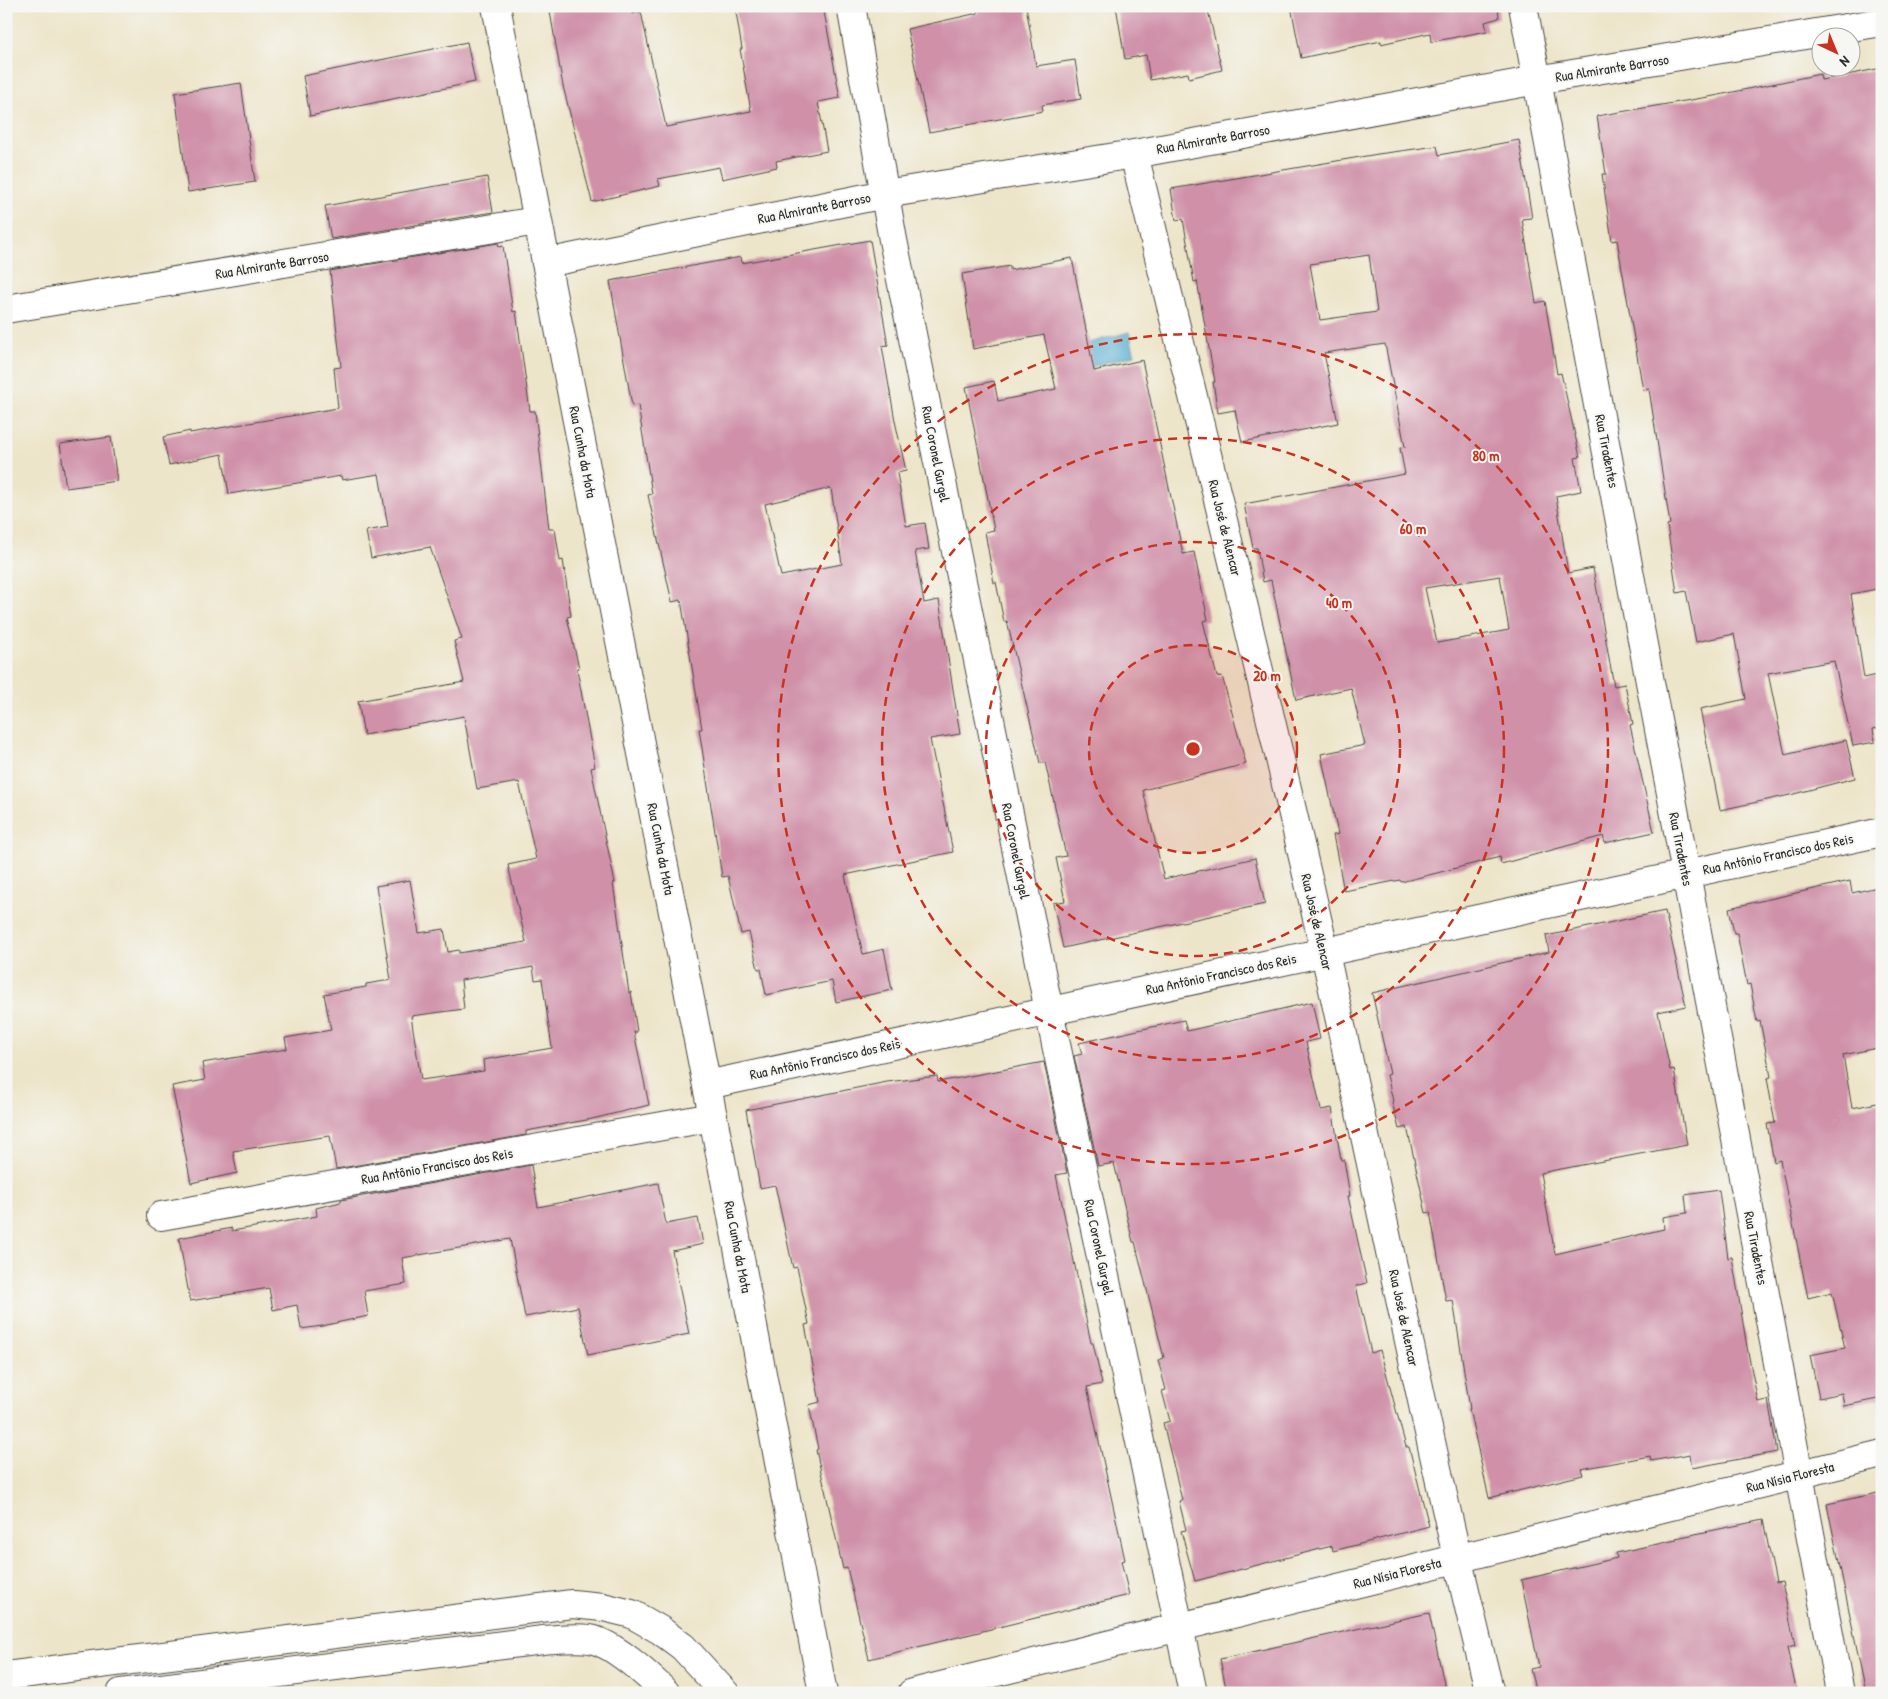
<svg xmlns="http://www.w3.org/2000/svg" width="1888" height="1699" font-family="'Patrick Hand',sans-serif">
<rect width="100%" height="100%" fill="#f6f6f2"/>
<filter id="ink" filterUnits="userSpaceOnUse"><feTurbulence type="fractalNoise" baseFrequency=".02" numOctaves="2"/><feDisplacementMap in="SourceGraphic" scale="10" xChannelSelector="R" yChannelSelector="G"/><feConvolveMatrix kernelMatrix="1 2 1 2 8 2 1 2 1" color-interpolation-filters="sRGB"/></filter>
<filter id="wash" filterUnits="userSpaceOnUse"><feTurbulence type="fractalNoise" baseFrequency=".0096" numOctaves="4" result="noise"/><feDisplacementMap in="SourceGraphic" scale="20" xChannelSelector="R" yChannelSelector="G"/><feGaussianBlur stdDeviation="1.12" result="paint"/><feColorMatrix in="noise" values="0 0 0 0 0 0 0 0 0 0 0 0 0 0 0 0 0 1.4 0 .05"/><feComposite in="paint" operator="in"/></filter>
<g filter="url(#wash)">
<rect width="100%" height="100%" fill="#ede5c9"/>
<path fill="#56afd3" stroke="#406d7f" d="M 1129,332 L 1135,355 L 1086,368 L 1081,345 Z"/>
<g id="blocks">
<g fill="#cf90a8" fill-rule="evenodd">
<path d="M 549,6 L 632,6 L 633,14 L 641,12 L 666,127 L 751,111 L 740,49 L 742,49 L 735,6 L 823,6 L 840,98 L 818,102 L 827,151 L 776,161 L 777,167 L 722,179 L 719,167 L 658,179 L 660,186 L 592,202 L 563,86 Z"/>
<path d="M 977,6 L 1026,6 L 1036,66 L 1075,60 L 1081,99 L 1042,105 L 1043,111 L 929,132 L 907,29 L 978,13 Z"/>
<path d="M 1116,6 L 1207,6 L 1222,70 L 1189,78 L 1188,73 L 1150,80 L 1146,55 L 1125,59 Z"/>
<path d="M 1291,6 L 1498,6 L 1499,18 L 1485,22 L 1487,31 L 1431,42 L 1430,33 L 1381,44 L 1381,41 L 1301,58 Z"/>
<path d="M 467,42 L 475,82 L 310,116 L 303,76 Z"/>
<path d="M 1882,68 L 1882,588 L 1851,594 L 1864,678 L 1882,674 L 1882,727 L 1873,729 L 1875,742 L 1853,746 L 1834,661 L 1768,673 L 1785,755 L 1846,740 L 1855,778 L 1790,795 L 1720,810 L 1700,709 L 1746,699 L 1734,634 L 1696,642 L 1686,591 L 1677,593 L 1667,525 L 1670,524 L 1649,389 L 1643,390 L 1617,240 L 1612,241 L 1602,174 L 1606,174 L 1597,116 L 1714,96 L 1820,74 L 1821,80 Z"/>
<path d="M 241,83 L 255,182 L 188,192 L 175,93 Z"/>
<path d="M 1519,140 L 1532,218 L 1522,219 L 1536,303 L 1545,301 L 1557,374 L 1561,373 L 1580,457 L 1575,458 L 1581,491 L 1556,496 L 1568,573 L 1593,568 L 1614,686 L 1625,684 L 1633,724 L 1630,725 L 1654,832 L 1605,843 L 1603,836 L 1501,864 L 1500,857 L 1401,882 L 1400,880 L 1344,891 L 1333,835 L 1338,834 L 1321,754 L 1365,745 L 1351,688 L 1296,700 L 1271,580 L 1263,582 L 1257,548 L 1253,548 L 1244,504 L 1405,474 L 1400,448 L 1405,447 L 1385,344 L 1324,353 L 1338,423 L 1242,442 L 1235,410 L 1218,413 L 1213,382 L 1215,382 L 1197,281 L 1194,282 L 1183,219 L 1176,220 L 1171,189 L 1378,154 L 1437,146 L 1439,155 ZM 1369,255 L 1377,312 L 1320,320 L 1310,264 ZM 1500,576 L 1509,630 L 1437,643 L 1425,588 Z"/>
<path d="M 487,177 L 493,212 L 331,239 L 325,206 Z"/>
<path d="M 870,240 L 888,345 L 882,346 L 895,421 L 906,471 L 897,473 L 906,526 L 925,523 L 929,549 L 915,551 L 924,603 L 939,600 L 960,734 L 930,739 L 953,852 L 845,875 L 863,954 L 884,949 L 892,990 L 836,1002 L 832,981 L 766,995 L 761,969 L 758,969 L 749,932 L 741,934 L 728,876 L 722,877 L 699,729 L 702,729 L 681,600 L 672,602 L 648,495 L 652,494 L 638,405 L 632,406 L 610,281 L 741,257 L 742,263 ZM 831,488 L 842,564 L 781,576 L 765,504 Z"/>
<path d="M 498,243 L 499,247 L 503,246 L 513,312 L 516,311 L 530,411 L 535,411 L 549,529 L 555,529 L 560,561 L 563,560 L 571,616 L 567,617 L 579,668 L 577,669 L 595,767 L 591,768 L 615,883 L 613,883 L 629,993 L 631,992 L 637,1032 L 634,1032 L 649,1105 L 592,1119 L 526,1131 L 526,1135 L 336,1169 L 330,1136 L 233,1151 L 237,1173 L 191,1183 L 172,1086 L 205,1080 L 202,1063 L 287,1049 L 285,1038 L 331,1030 L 324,994 L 366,987 L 366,984 L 391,980 L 376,886 L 410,880 L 419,933 L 444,929 L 448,952 L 459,950 L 459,953 L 526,942 L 508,865 L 536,859 L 519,782 L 477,789 L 464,716 L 364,735 L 358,701 L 464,682 L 454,641 L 462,639 L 430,547 L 371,558 L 366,531 L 388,527 L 379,474 L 342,480 L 341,476 L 229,494 L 222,454 L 169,465 L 163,437 L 190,431 L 190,433 L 338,408 L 334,368 L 341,367 L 330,271 ZM 533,967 L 535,980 L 542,979 L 552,1048 L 483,1060 L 484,1071 L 421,1080 L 411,1016 L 464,1009 L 461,980 Z"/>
<path d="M 1072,258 L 1094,371 L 1142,360 L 1183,554 L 1194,552 L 1208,620 L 1203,621 L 1217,677 L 1222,676 L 1246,764 L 1143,790 L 1164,879 L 1255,858 L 1265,904 L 1063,948 L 1053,903 L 1065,901 L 1056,858 L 1066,856 L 1045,762 L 1040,763 L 1007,621 L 1004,622 L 996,582 L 994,583 L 985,532 L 994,530 L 966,387 L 994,381 L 998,401 L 1056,389 L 1044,335 L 973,349 L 962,274 L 1010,266 L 1010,270 Z"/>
<path d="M 111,437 L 117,481 L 66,488 L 60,444 Z"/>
<path d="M 1850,881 L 1852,893 L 1882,886 L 1882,1047 L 1843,1055 L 1852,1108 L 1882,1102 L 1882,1398 L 1844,1406 L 1842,1393 L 1819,1398 L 1810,1355 L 1845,1348 L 1832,1292 L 1808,1298 L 1780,1160 L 1774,1162 L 1767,1124 L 1775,1123 L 1767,1078 L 1771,1077 L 1760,1021 L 1757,1022 L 1750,984 L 1747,985 L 1737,933 L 1734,933 L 1729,908 Z"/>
<path d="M 1665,911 L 1686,1006 L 1658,1012 L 1670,1070 L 1674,1069 L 1687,1145 L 1540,1173 L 1555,1254 L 1664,1229 L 1663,1217 L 1687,1213 L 1685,1195 L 1719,1190 L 1728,1258 L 1732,1257 L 1747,1347 L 1758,1402 L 1768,1400 L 1777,1452 L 1692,1468 L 1690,1454 L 1651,1461 L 1650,1456 L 1581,1469 L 1583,1475 L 1489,1498 L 1469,1409 L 1470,1409 L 1453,1300 L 1446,1301 L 1430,1212 L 1426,1213 L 1407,1127 L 1399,1129 L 1392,1102 L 1393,1101 L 1387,1075 L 1390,1074 L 1372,993 L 1549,952 L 1546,936 Z"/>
<path d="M 1312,1002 L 1320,1039 L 1306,1042 L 1321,1110 L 1332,1108 L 1341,1160 L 1344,1160 L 1350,1196 L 1348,1196 L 1367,1283 L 1356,1286 L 1371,1353 L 1380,1350 L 1406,1447 L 1409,1447 L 1429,1526 L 1333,1551 L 1332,1546 L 1195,1581 L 1181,1531 L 1186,1530 L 1179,1501 L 1182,1500 L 1163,1423 L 1170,1421 L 1162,1391 L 1166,1390 L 1158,1360 L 1164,1358 L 1135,1242 L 1133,1242 L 1114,1163 L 1098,1166 L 1074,1056 L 1082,1054 L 1079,1043 L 1184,1020 L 1187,1031 Z"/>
<path d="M 1044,1062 L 1067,1173 L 1056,1175 L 1091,1343 L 1093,1343 L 1102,1384 L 1087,1387 L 1125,1560 L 1121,1561 L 1129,1595 L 869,1659 L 847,1568 L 843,1569 L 816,1450 L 818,1449 L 809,1405 L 820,1402 L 805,1325 L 809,1324 L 797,1267 L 793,1268 L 775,1185 L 760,1188 L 746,1110 L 887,1082 L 937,1076 L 938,1082 Z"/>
<path d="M 531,1165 L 538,1207 L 658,1183 L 666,1224 L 698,1218 L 703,1244 L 672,1251 L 689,1334 L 588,1355 L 578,1307 L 525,1317 L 510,1239 L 402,1258 L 406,1284 L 364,1291 L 368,1316 L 322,1326 L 301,1329 L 297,1305 L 273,1310 L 269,1288 L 190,1301 L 179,1238 L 232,1228 L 232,1231 L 317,1216 L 316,1208 L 341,1202 L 341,1200 Z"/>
<path d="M 1882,1492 L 1882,1693 L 1866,1693 L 1827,1504 Z"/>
<path d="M 1763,1520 L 1776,1583 L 1782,1582 L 1795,1646 L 1787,1648 L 1797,1693 L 1536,1693 L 1530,1669 L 1539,1667 L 1521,1580 L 1617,1558 L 1616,1553 L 1676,1540 L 1676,1538 Z"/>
<path d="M 1429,1613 L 1446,1693 L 1227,1693 L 1220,1659 Z"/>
</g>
</g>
</g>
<g filter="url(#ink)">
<use href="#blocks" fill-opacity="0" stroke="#484743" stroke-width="1"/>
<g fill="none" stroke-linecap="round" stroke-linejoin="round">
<g stroke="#484743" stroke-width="30">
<g id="minor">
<path d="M 496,6 L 713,1117 L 823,1693"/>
<path d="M 851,6 L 893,240 L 1049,1011 L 1193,1693"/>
<path d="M 1523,6 L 1840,1693"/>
<path d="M 1134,154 C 1198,418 1264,683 1324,949 C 1380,1197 1428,1446 1490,1693"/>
<path d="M 546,263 L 885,194 L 1134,154 L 1537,80 L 1882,22"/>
<path d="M 6,309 L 537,221"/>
<path d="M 707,1085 L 1882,832"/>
<path d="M 161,1216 L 713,1117"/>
<path d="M 6,1676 L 572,1604 L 603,1607 L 632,1614 L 660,1630 L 683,1647 L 725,1693"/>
<path d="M 121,1693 L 543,1640 C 558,1639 575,1637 590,1639 C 613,1643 649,1676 666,1693"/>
<path d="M 912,1693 L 1882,1454"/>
</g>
</g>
<use href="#minor" stroke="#fff" stroke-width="28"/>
</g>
</g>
<circle cx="1193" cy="749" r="104" fill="#c8321e" fill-opacity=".12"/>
<g fill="none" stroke="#c8321e" stroke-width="2.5" stroke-dasharray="9 6">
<circle cx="1193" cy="749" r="104"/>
<circle cx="1193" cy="749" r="207"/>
<circle cx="1193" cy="749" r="311"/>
<circle cx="1193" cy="749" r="415"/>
</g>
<g text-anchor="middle" stroke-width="4" stroke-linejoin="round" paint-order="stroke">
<g font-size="14" fill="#2b2b2b" stroke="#f6f6f2">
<text transform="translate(1612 68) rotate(-9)" y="5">Rua Almirante Barroso</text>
<text transform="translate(1213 139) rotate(-10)" y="5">Rua Almirante Barroso</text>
<text transform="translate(814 208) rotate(-11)" y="5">Rua Almirante Barroso</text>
<text transform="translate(272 265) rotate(-9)" y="5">Rua Almirante Barroso</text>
<text transform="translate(1607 451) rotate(79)" y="5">Rua Tiradentes</text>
<text transform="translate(583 452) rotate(79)" y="5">Rua Cunha da Mota</text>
<text transform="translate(936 454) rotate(79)" y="5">Rua Coronel Gurgel</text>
<text transform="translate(1225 528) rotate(76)" y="5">Rua José de Alencar</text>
<text transform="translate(661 849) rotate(79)" y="5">Rua Cunha da Mota</text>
<text transform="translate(1681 849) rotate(79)" y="5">Rua Tiradentes</text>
<text transform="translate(1016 851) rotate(79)" y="5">Rua Coronel Gurgel</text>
<text transform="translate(1778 854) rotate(-12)" y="5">Rua Antônio Francisco dos Reis</text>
<text transform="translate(1317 922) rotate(77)" y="5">Rua José de Alencar</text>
<text transform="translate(1221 974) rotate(-12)" y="5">Rua Antônio Francisco dos Reis</text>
<text transform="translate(825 1059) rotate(-12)" y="5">Rua Antônio Francisco dos Reis</text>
<text transform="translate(437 1166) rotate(-10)" y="5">Rua Antônio Francisco dos Reis</text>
<text transform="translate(738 1247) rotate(79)" y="5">Rua Cunha da Mota</text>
<text transform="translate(1099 1247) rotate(78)" y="5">Rua Coronel Gurgel</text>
<text transform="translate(1756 1248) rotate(79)" y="5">Rua Tiradentes</text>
<text transform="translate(1404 1318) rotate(78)" y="5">Rua José de Alencar</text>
<text transform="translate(1790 1477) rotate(-14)" y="5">Rua Nísia Floresta</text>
<text transform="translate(1397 1573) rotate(-14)" y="5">Rua Nísia Floresta</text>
</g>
</g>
<circle cx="1193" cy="749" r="8" fill="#c8321e" stroke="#f6f6f2" stroke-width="2.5"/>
<g font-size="15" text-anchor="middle" font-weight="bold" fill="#c8321e" stroke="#f6f6f2" stroke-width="4" stroke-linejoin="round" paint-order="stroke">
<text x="1486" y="461">80 m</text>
<text x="1413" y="534">60 m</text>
<text x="1339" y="608">40 m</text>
<text x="1267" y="681">20 m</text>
</g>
<rect width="1888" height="1699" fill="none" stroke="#f6f6f2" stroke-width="25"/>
<g transform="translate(1836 52) rotate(136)"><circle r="24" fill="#f6f6f2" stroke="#a5a5a2"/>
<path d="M0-4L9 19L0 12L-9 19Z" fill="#c8321e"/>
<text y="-8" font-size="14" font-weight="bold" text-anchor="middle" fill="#2b2b2b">N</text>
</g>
</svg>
